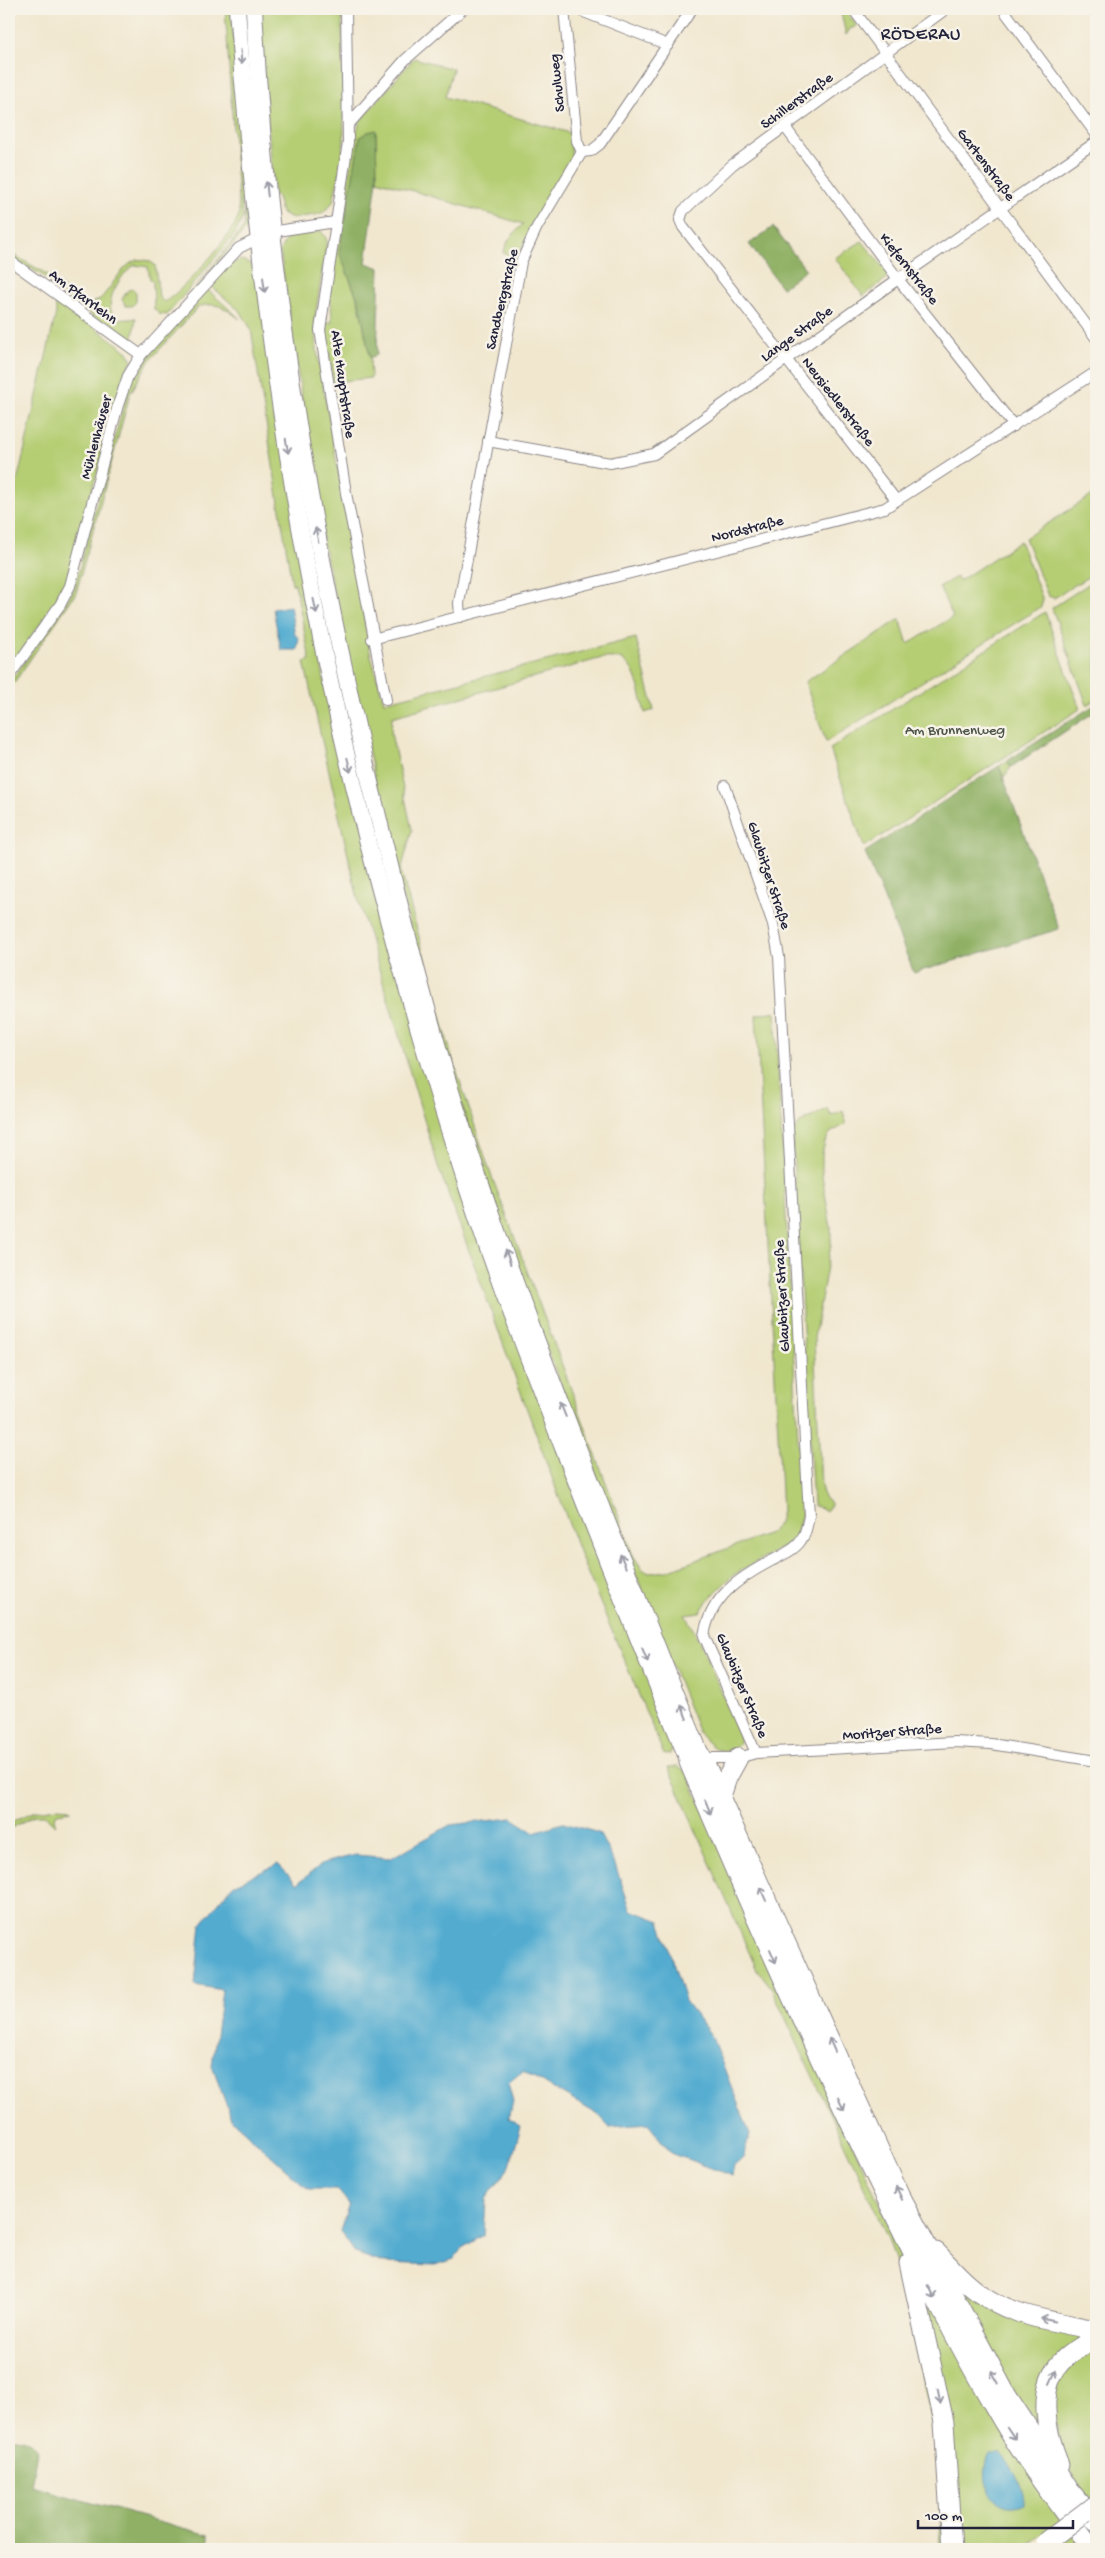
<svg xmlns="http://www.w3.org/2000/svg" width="1105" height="2558" font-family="'Gochi Hand',sans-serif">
<rect width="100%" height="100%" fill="#f7f3e8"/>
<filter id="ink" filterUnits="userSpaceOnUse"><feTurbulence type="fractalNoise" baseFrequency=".02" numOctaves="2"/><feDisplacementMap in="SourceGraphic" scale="10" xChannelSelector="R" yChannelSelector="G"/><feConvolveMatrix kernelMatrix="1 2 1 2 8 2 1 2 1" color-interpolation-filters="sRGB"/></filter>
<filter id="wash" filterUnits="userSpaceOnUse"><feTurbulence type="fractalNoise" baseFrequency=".0096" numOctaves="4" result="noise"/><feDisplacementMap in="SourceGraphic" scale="20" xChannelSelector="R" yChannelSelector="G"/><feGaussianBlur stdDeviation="1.12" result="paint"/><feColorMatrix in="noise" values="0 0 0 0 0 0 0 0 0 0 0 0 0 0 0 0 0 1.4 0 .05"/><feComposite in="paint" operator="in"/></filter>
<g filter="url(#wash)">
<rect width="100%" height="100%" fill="#f1e7cf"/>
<g fill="#b5ce73" stroke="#6c7857">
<path d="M 225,9 L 231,9 L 247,198 L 241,200 L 243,217 L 235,234 L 167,315 L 159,314 L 154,309 L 153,281 L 150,279 L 148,267 L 135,265 C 113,278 92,328 136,318 L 132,345 L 55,288 L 44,276 L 9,257 L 9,252 L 50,276 L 83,306 C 90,303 96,303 101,298 C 115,285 130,245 155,265 L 159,297 L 164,302 C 181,293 235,233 239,214 Z"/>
<path d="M 258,9 L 342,9 L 344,139 L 341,167 L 333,202 L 324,212 L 315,215 L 293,218 L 281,213 L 277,196 L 274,195 Z"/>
<path d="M 845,10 L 857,26 L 850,29 L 846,35 L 841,13 Z"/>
<path d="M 414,58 L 453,69 L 445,97 L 570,133 L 572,159 L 532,227 L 517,257 L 503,253 L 509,239 L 523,224 L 377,180 L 376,131 L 368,132 L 360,138 L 351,190 L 346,270 L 359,302 L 370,358 L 371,378 L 333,382 L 325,323 L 332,322 L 331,302 L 328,301 L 355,137 L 360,121 Z"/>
<path d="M 245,205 L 248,205 L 249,220 L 246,229 L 190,294 L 244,227 Z"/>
<path d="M 314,229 L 322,232 L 327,240 L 315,318 L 317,351 L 370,652 L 384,702 L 636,638 L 654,710 L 645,713 C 641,699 637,666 622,660 C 616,657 609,658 602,658 L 392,717 L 391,733 L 412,830 L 401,871 L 451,1054 L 489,1169 L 633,1555 L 642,1569 L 649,1573 L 667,1571 L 772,1532 L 779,1522 L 782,1511 L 756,1015 L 775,1011 L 802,1513 L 796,1536 L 786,1545 L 732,1576 L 707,1601 L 700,1613 L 685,1615 C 700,1640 710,1665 721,1691 C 728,1706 736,1721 739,1737 C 740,1742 738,1745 735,1747 C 722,1759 705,1742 698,1731 L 518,1276 L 440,1036 L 392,858 L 323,542 L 280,251 L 287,237 Z"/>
<path d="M 862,241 L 888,273 L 886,279 L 863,296 L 835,258 Z"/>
<path d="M 242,260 L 251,264 L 256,275 L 328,703 L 674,1745 L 670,1754 L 664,1755 L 581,1557 L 438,1166 L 358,899 L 304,662 L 310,660 L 295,584 L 292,584 L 251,329 L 241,312 L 210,285 L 230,263 Z"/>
<path d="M 133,289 L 136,292 L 136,302 L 132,306 L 126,306 L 122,299 L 128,290 Z"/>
<path d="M 207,289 L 240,319 C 225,308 217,301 198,307 L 149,361 L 130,394 L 76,593 L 9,690 L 9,684 L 64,606 L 74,589 L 109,456 L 132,378 L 147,358 Z"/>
<path d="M 55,298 L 128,352 L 132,360 L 124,376 L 67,580 L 60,596 L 9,668 L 9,508 L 11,508 L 56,313 Z"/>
<path d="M 1096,493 L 1096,572 L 1054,598 L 1048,596 L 1025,538 Z"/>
<path d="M 1020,541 L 1043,600 L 1041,607 L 826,742 L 805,682 L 900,619 L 908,644 L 953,617 L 939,587 L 956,577 L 959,581 Z"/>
<path d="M 1096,579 L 1096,699 L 1087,705 L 1052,608 Z"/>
<path d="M 1045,612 L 1080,709 L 864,847 L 830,749 Z"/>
<path d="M 1007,761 L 1011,767 L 1004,777 L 999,766 Z"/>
<path d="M 827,1109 L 832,1116 L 843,1111 L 846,1124 L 830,1133 L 825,1142 L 822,1154 L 822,1175 L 831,1228 L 831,1245 L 814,1338 L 821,1486 L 824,1497 L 831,1505 L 826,1511 L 813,1505 L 792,1133 L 800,1123 Z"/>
<path d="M 668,1767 L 678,1767 L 687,1773 L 892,2232 L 903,2262 L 936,2404 L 945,2549 L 939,2549 L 942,2504 L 938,2452 L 902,2280 L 887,2236 L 771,1987 L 756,1968 Z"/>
<path d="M 57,1808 L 69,1809 L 71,1811 L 57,1813 L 54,1818 L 56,1827 L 45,1815 L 35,1815 L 9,1829 L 9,1823 L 35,1811 Z"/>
<path d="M 948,2272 L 964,2289 L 1096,2333 L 1063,2353 L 1043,2433 L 998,2370 Z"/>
<path d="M 924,2291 L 1061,2521 L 1024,2549 L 957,2549 Z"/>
<path d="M 1096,2344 L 1096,2493 L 1088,2499 L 1064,2461 L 1051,2400 L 1059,2375 Z"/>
<path d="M 1071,2533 L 1085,2549 L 1049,2549 Z"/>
</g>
<g fill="#90b165" stroke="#596a50">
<path d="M 376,130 L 377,180 L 366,263 L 380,268 L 377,354 L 370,358 L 359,302 L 339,252 L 360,137 L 368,132 Z"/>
<path d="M 773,227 L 806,270 L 782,288 L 749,244 Z"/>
<path d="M 1096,704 L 1096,711 L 1011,767 L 1007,761 Z"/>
<path d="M 999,766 L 1059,929 L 914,973 L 865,852 Z"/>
<path d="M 9,2437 C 20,2439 32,2438 37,2451 L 31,2486 L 208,2535 L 208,2549 L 9,2549 Z"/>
</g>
<g fill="#53acd0" stroke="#3a6786">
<path d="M 290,606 L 295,635 L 299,638 L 297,650 L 281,650 L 273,609 Z"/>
<path d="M 512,1818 L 534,1832 L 563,1823 L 599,1833 L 614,1862 L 631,1910 L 660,1921 L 685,2001 L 711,2035 L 750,2134 L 743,2158 L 734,2166 L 732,2176 L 671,2153 L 648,2124 L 609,2127 L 597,2114 L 523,2071 L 508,2083 L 513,2101 L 509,2119 L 521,2126 L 510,2166 L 486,2199 L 484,2235 L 462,2248 L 454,2259 L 436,2265 L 384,2263 L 355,2253 L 340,2231 L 349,2204 L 337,2189 L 308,2189 L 232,2120 L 212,2066 L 222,1990 L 195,1985 L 201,1924 L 233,1885 L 278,1864 L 297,1884 L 323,1863 L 356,1855 L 391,1858 L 450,1825 Z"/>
<path d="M 990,2454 L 1000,2454 C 1012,2468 1025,2484 1024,2504 C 993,2519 977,2478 990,2454 Z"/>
</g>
</g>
<g filter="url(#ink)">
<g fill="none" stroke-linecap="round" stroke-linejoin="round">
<g stroke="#8a8485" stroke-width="12">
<g id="street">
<path d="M 346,9 L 348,142 L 320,330 L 346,493 L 386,700"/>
<path d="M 564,9 L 577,141 L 582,152"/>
<path d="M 576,9 L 668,45"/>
<path d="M 853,9 L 1096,338"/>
<path d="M 1003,9 L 1096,134"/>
<path d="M 349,124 L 405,60 L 463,9"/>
<path d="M 785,127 L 898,279 L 1014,426"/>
<path d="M 9,260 L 141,355"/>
<path d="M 488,441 L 610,463 L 654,454 L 898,279 L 1096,142"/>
<path d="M 896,500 L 683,227 L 680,220 L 683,211 L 732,165 L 946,9"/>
<path d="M 460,617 L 459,603 L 521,262 L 537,227 L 582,152 L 591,151 L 600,144 L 692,9"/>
<path d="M 372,639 L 885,508 L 1096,372"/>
<path d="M 9,676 L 60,605 L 70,586 L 118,405 L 128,376 L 141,355 L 239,248 L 271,232 L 335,222"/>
<path d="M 725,786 L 773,924 L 779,957 L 809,1516 C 807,1526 806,1534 800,1542 C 793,1551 781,1556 771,1561 C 739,1578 710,1597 704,1636 L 756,1753"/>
<path d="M 700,1758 L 738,1758 L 756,1753 L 955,1742 L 991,1744 L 1096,1761"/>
</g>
</g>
<g stroke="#8a8485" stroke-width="18">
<g id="primary">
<path d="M 237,9 C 252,206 275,403 313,598 C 350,789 401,979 460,1165 C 490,1261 527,1354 563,1448 C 604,1553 645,1658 689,1762"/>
<path d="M 254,9 C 267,270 308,520 368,774 C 391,872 415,969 443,1065 C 490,1223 549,1376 610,1529 C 641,1605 670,1681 702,1757"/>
</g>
</g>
<g stroke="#8a8485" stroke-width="21">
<g id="highway">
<path d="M 702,1757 L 900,2196 L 1007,2396 L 1070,2491 L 1096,2522"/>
<path d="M 689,1762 C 744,1894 803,2024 864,2152 C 906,2238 946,2324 994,2406 C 1022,2456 1057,2504 1092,2549"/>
<path d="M 720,1799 L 727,1778 L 738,1758"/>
<path d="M 936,2252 C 947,2263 957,2275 969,2285 C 1004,2316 1052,2321 1096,2330"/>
<path d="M 909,2263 L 944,2422 L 952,2549"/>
<path d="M 1059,2464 C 1046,2432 1035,2385 1065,2358 C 1073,2351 1083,2346 1091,2340 L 1096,2340"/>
</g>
</g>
<use href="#street" stroke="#fff" stroke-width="10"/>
<use href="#primary" stroke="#fff" stroke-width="16"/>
<use href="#highway" stroke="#fff" stroke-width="19"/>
<g stroke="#8a8485" stroke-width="21" stroke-linecap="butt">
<path id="highway-bridge" d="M 1046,2542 L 1096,2504"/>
</g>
<use href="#highway-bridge" stroke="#fff" stroke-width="19"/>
</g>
<defs><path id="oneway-shaft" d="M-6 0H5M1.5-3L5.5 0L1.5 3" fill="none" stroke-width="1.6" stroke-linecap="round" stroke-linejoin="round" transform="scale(1.25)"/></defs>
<g stroke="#9c9ca7">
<use href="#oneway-shaft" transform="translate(241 57) rotate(86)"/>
<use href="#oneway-shaft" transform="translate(267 189) rotate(-96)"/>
<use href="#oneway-shaft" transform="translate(264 285) rotate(83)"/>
<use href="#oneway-shaft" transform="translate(287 446) rotate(80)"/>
<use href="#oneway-shaft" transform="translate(317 535) rotate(-101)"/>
<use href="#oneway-shaft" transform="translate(315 606) rotate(78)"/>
<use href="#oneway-shaft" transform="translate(349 765) rotate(77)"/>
<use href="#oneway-shaft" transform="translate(508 1257) rotate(-109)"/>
<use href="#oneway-shaft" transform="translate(563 1410) rotate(-112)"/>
<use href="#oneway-shaft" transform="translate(623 1561) rotate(-112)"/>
<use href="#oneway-shaft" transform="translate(645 1655) rotate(68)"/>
<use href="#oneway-shaft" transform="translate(684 1712) rotate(-112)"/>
<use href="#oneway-shaft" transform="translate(708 1807) rotate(68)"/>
<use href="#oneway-shaft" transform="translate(763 1894) rotate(-114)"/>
<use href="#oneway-shaft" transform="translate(773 1956) rotate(66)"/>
<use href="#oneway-shaft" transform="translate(832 2045) rotate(-114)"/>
<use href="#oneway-shaft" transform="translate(841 2104) rotate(65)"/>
<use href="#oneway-shaft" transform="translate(899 2193) rotate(-115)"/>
<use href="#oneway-shaft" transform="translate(931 2292) rotate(63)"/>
<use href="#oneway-shaft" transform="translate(1048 2320) rotate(-168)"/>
<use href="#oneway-shaft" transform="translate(995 2377) rotate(-120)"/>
<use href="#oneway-shaft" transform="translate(1053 2377) rotate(-66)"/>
<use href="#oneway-shaft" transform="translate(939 2397) rotate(79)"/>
<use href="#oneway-shaft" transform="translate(1011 2433) rotate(56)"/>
</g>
</g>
<g text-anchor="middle" stroke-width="5" stroke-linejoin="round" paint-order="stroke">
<g font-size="15" fill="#22223b" stroke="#f7f3e8">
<text transform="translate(556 83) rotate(-96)" y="5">Schulweg</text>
<text transform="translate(796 100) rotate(-36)" y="5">Schillerstraße</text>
<text transform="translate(987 164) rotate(53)" y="5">Gartenstraße</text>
<text transform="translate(910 268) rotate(52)" y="5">Kiefernstraße</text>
<text transform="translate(84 296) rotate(37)" y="5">Am Pfarrlehn</text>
<text transform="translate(501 299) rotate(-77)" y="5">Sandbergstraße</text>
<text transform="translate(796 333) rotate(-36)" y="5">Lange Straße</text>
<text transform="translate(344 384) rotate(82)" y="5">Alte Hauptstraße</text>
<text transform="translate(839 401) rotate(52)" y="5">Neusiedlerstraße</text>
<text transform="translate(95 437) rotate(-75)" y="5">Mühlenhäuser</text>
<text transform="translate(747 528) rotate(-14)" y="5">Nordstraße</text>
<text transform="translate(770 875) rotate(72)" y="5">Glaubitzer Straße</text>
<text transform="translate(781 1296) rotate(-93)" y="5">Glaubitzer Straße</text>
<text transform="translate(743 1685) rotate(67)" y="5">Glaubitzer Straße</text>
<text transform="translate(892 1731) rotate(-4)" y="5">Moritzer Straße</text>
</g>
<g font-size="15" fill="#4e564c" stroke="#f7f3e8">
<text x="955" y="734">Am Brunnenweg</text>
</g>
<g font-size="18" letter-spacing="1" fill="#22223b" stroke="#f7f3e8">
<text x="921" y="39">RÖDERAU</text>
</g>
</g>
<rect width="1105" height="2558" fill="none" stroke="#f7f3e8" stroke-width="30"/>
<path d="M918 2520v8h155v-8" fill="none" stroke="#22223b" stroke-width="2.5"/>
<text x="925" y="2520" font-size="15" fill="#22223b" stroke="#f7f3e8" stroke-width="4" paint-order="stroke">100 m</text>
</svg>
